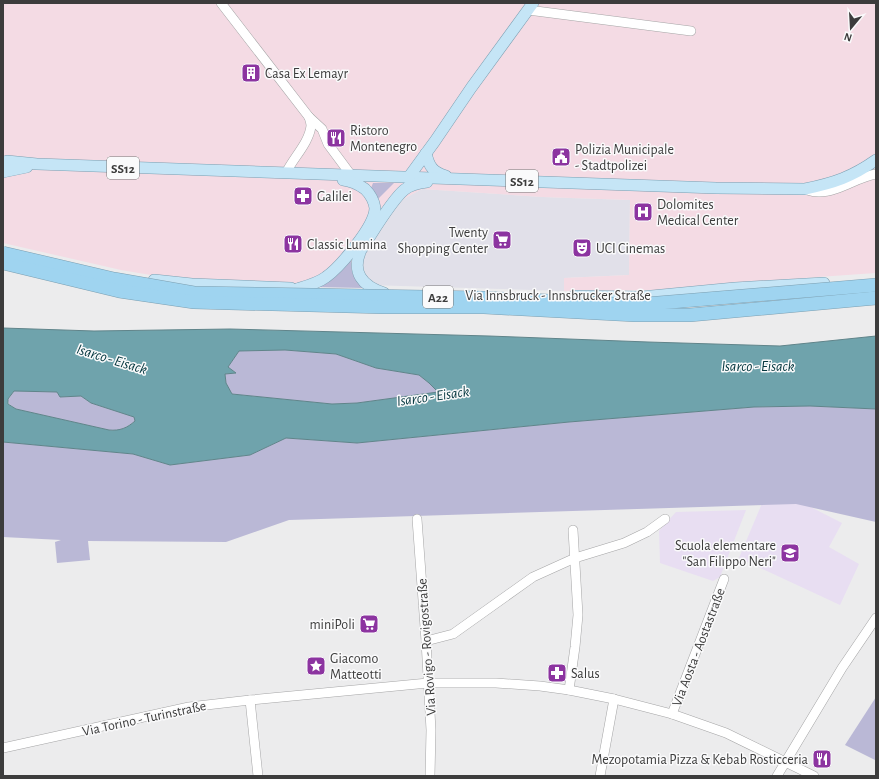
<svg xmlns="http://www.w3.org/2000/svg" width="879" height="779" font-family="'Alegreya Sans',sans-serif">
<rect width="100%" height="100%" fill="#ececed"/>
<path fill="#e1e0e9" d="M 422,189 L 542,197 L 630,200 L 629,275 L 564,278 L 564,291 L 368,285 L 360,263 L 365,248 L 398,202 Z"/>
<path fill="#f4dbe4" d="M 3,3 L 876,3 L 876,273 L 818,277 L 659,290 L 564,291 L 564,278 L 629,275 L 630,200 L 542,197 L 422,189 L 398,202 L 380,222 L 360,263 L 368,285 L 293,286 L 192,282 L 121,270 L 3,243 Z"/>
<g fill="#e8def2">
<path d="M 763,501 L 799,501 L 842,523 L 829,547 L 859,564 L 840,605 L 739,558 Z"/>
<path d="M 746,510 L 720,577 L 713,581 L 660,563 L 659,531 L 676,512 Z"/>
</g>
<g fill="#bab8d6">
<path d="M 373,183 L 394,183 L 378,199 L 371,188 Z"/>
<path d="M 351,257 C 351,273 352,277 364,288 L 312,287 Z"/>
<path d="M 285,350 L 336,354 L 376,368 L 419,375 L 429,383 L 438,392 L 357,403 L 332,404 L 232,394 L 226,383 L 225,374 L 236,373 L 228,367 L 239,351 Z"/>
<path d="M 14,391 L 57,392 L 60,397 L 81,396 L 91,403 L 134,417 L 135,421 C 126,428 120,431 109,430 L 16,409 L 9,404 L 8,400 Z"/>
<path d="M 810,406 L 876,409 L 876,522 L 796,504 L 289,520 L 226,542 L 88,541 L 90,560 L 57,563 L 55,542 L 61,540 L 3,537 L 3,442 L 133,454 L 170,465 L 250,455 L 286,438 L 357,443 L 569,422 L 754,407 Z"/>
<path d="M 876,697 L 876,759 L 875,760 L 845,745 Z"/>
</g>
<path fill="#6fa3ac" stroke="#60848a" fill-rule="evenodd" d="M 3,328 L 94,331 L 230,329 L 489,336 L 648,342 L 780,346 L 876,336 L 876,409 L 810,406 L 754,407 L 569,422 L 357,443 L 286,438 L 250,455 L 170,465 L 133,454 L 3,442 ZM 285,350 L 336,354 L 376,368 L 419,375 L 429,383 L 438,392 L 357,403 L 332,404 L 232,394 L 226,383 L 225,374 L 236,373 L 228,367 L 239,351 ZM 14,391 L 57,392 L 60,397 L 81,396 L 91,403 L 134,417 L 135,421 C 127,428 120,431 109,430 L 16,409 L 8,404 L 8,399 Z"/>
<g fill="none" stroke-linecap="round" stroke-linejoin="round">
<g stroke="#a5a5a6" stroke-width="10">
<g id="minor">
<path d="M 221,3 L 309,117 L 322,129 L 328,144 L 351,175"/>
<path d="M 528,10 L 691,31"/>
<path d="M 286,173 C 293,158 309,143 311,126 C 311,123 310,120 309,117"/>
<path d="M 807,190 C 810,191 815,192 819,192 C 839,192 857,177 876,174"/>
<path d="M 417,519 L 426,641 L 431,730 L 430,776"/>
<path d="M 426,641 L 453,634 L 533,577 L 575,558 L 624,543 L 647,532 L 665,519"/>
<path d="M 569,690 L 575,647 L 578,615 L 573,530"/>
<path d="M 250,700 L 258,776"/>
<path d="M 672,714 L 724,579"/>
<path d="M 3,748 L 189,707 L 250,700 L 428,683 L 496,683 L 540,686 L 569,690 L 614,699 L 672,714 L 726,733 L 814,776"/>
<path d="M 600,776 L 614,699"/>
<path d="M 777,776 L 842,668 L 876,618"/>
</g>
</g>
<g stroke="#7c9fb1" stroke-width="12">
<g id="major">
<path d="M 426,153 C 429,167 433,172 446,176"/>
<path d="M 3,163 L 7,161 L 37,164 L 716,188 L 805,189 C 834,183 852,177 876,160"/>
<path d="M 3,172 L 27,167"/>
<path d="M 408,178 L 435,141 L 471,88 L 533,3"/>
<path d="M 154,280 L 192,284 L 291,288"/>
<path d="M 297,289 C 307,286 318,283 326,277 C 340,267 375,226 375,208 C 374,201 370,194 365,189 C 358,184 352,181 343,180"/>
<path d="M 384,293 C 362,286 351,272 361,250 C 372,234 390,202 404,190 C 410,185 419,183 427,182"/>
<path d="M 574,296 L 641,297 L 735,288 L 824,283"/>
</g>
</g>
<use href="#minor" stroke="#fff" stroke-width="9"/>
<use href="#major" stroke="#c5e5f6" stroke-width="11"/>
<g stroke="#7c9fb1" stroke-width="14" stroke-linecap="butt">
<g id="highway-bridge">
<path d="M 3,253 L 114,279 L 194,293 L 484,298 L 634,305 L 876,285"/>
<path d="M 3,263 L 119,291 L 194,302 L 384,307 L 484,307 L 635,315 L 690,315 L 876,298"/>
</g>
</g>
<use href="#highway-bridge" stroke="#9fd4f0" stroke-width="13"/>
</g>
<defs>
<g id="building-square" transform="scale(1)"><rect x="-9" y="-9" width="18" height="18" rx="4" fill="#8c34a0" stroke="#fafafb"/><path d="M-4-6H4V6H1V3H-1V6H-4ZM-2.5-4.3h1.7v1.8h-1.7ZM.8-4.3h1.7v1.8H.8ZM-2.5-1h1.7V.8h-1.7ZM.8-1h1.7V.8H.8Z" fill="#fff"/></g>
<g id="restaurant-square" transform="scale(1)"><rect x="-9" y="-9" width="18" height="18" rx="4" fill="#8c34a0" stroke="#fafafb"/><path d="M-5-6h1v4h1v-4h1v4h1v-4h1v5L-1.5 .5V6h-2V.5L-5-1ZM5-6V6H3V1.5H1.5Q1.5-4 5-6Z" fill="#fff"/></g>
<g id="civic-square" transform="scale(1)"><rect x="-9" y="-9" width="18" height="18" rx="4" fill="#8c34a0" stroke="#fafafb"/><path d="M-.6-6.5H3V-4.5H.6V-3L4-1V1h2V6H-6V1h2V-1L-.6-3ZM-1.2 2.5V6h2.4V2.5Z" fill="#fff"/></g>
<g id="pharmacy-square" transform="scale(1)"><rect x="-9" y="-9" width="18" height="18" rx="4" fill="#8c34a0" stroke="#fafafb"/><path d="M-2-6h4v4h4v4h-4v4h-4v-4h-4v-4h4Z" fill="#fff"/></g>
<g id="hospital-square" transform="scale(1)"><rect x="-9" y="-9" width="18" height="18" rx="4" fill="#8c34a0" stroke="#fafafb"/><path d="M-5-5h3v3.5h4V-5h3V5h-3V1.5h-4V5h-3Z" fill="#fff"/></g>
<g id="supermarket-square" transform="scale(1)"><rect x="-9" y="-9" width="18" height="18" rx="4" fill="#8c34a0" stroke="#fafafb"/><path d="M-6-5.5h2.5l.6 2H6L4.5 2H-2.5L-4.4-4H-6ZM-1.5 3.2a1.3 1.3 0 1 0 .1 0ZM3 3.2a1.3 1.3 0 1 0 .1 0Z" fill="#fff"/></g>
<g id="theatre-square" transform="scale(1)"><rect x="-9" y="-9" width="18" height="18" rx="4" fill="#8c34a0" stroke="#fafafb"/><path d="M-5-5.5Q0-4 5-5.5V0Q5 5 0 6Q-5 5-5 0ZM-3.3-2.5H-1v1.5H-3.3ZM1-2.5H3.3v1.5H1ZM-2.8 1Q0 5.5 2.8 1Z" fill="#fff"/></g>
<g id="school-square" transform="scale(1)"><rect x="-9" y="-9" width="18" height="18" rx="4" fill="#8c34a0" stroke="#fafafb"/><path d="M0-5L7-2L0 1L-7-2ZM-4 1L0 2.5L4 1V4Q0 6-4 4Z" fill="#fff"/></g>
<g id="sight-square" transform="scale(1)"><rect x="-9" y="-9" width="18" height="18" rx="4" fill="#8c34a0" stroke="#fafafb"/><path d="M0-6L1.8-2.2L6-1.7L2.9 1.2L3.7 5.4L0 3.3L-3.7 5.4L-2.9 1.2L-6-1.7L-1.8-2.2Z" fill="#fff"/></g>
</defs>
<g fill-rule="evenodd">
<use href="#building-square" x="251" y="73"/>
<use href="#restaurant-square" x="336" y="138"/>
<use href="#civic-square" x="561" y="157"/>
<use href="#pharmacy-square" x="303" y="196"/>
<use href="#hospital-square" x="643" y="212"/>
<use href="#supermarket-square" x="502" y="240"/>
<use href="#restaurant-square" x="293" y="244"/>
<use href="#theatre-square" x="582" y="248"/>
<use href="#school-square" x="790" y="553"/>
<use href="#supermarket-square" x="369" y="624"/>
<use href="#sight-square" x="316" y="666"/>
<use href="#pharmacy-square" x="557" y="673"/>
<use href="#restaurant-square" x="822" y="759"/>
</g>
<g text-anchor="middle" stroke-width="3" stroke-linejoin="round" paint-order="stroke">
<g fill="#fafafb" stroke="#757575" stroke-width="1">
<rect x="107" y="157" width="32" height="22" rx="3"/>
<rect x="506" y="170" width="32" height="22" rx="3"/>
<rect x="423" y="286" width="30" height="22" rx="3"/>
</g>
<g font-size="13" font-weight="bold" fill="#3c3c3c">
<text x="123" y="173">SS12</text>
<text x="522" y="186">SS12</text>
<text x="438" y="302">A22</text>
</g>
<g font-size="14" fill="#3c3c3c" stroke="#fafafb" text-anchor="start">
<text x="265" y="78">Casa Ex Lemayr</text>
<text x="350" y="135">Ristoro<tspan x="350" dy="16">Montenegro</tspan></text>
<text x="575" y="154">Polizia Municipale<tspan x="575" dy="16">- Stadtpolizei</tspan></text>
<text x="317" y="201">Galilei</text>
<text x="657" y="209">Dolomites<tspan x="657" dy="16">Medical Center</tspan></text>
<text x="488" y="237" text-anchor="end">Twenty<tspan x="488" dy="16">Shopping Center</tspan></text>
<text x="307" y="249">Classic Lumina</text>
<text x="596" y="253">UCI Cinemas</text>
<text x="776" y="550" text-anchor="end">Scuola elementare<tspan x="776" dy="16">"San Filippo Neri"</tspan></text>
<text x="355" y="629" text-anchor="end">miniPoli</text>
<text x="330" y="663">Giacomo<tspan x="330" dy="16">Matteotti</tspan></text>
<text x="571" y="678">Salus</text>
<text x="808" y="764" text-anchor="end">Mezopotamia Pizza &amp; Kebab Rosticceria</text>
</g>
<g font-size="14" fill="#3c3c3c" stroke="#fafafb">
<text x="558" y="300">Via Innsbruck - Innsbrucker Straße</text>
<text transform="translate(426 647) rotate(-94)" y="5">Via Rovigo - Rovigostraße</text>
<text transform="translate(698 647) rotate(-69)" y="5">Via Aosta - Aostastraße</text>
<text transform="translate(144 718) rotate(-12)" y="5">Via Torino - Turinstraße</text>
</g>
<g font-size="15" font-style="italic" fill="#03363e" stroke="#fafafb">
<text transform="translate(112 359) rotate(17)" y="5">Isarco - Eisack</text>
<text x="758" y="371">Isarco - Eisack</text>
<text transform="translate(433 396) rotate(-8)" y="5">Isarco - Eisack</text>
</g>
</g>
<rect width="879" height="779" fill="none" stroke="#3c3c3c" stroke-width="8"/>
<g transform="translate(851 28) rotate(198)" stroke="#fafafb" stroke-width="3" paint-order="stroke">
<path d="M0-3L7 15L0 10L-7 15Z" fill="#3c3c3c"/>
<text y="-6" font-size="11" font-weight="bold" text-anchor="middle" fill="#3c3c3c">N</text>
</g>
</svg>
